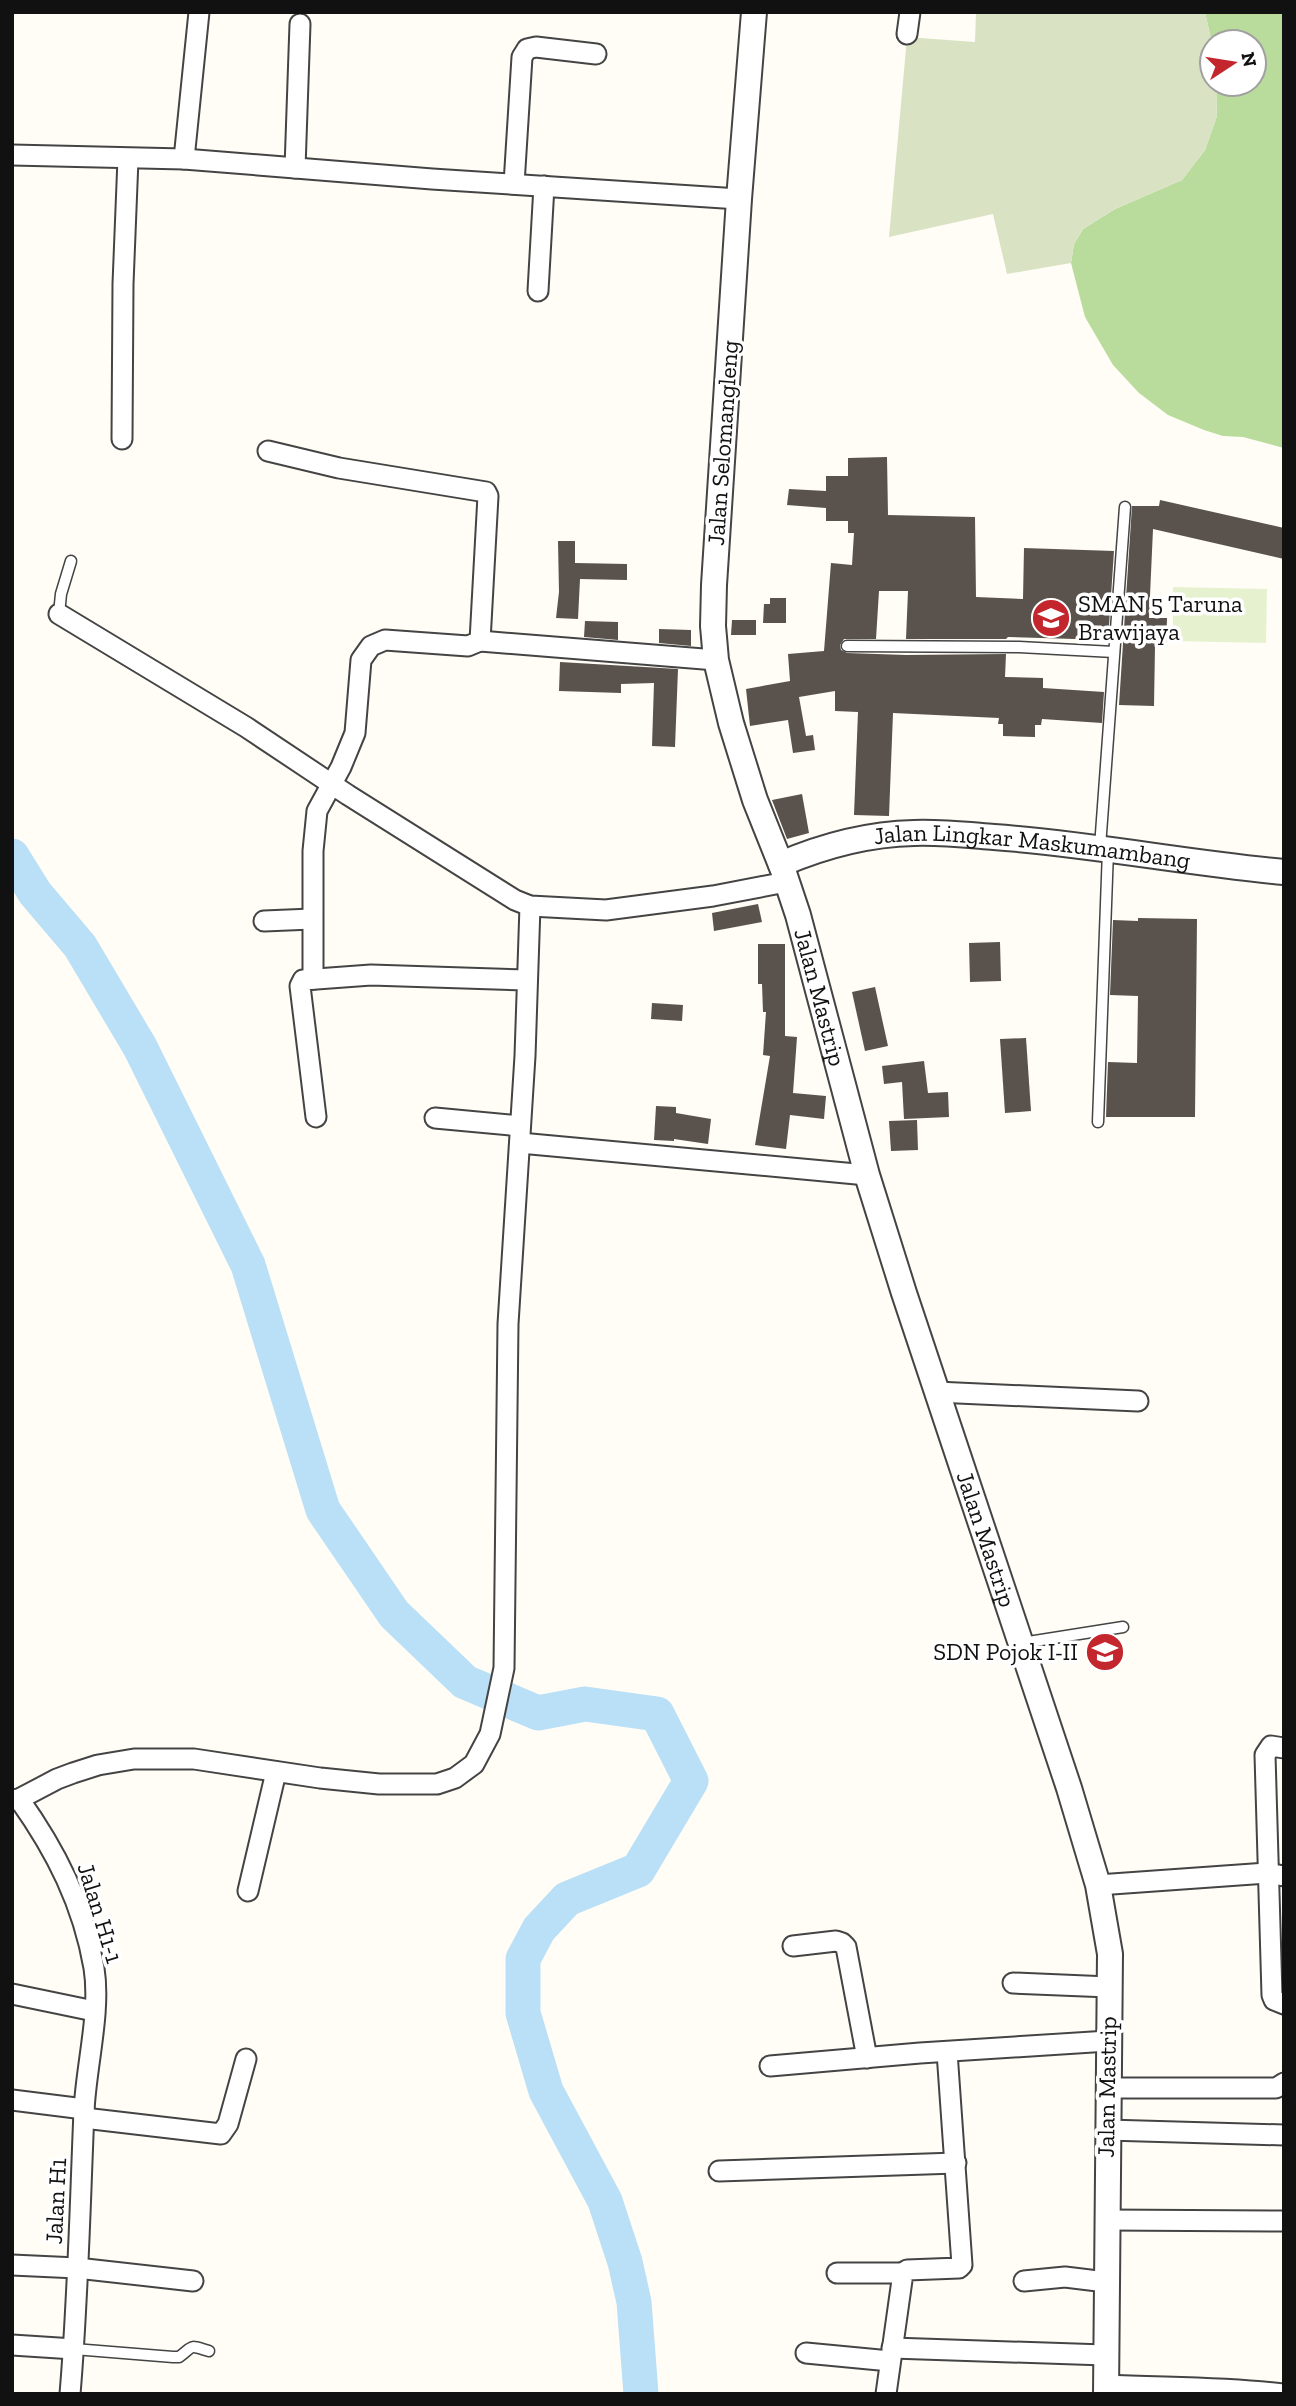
<svg xmlns="http://www.w3.org/2000/svg" width="1296" height="2406" font-family="'Zilla Slab',serif">
<rect width="100%" height="100%" fill="#fffdf5"/>
<path fill="#b9dc9c" d="M 1205,12 L 1284,12 L 1284,448 L 1243,437 L 1223,436 L 1204,430 L 1168,415 L 1139,393 L 1113,365 L 1085,317 L 1071,263 L 1074,244 L 1083,229 L 1115,209 L 1182,180 L 1205,150 L 1217,116 L 1216,84 L 1254,84 L 1254,42 L 1212,44 Z"/>
<path fill="#d9e3c4" d="M 976,12 L 1205,12 L 1212,44 L 1212,84 L 1216,84 L 1217,116 L 1205,150 L 1182,180 L 1115,209 L 1083,229 L 1074,244 L 1071,263 L 1007,274 L 993,214 L 889,237 L 907,37 L 975,42 Z"/>
<path fill="#e6f2cf" d="M 1173,587 L 1267,589 L 1266,643 L 1173,641 Z"/>
<g fill="none" stroke-linecap="round" stroke-linejoin="round">
<path stroke="#b9e0f7" stroke-width="35" d="M 12,856 L 35,893 L 80,946 L 140,1047 L 248,1265 L 323,1510 L 394,1614 L 465,1682 L 538,1713 L 585,1704 L 657,1714 L 691,1781 L 638,1870 L 567,1899 L 539,1929 L 523,1959 L 523,2013 L 546,2091 L 605,2201 L 625,2262 L 634,2302 L 641,2394"/>
</g>
<g fill="#5a524d">
<path d="M 887,457 L 888,515 L 975,517 L 976,597 L 1023,599 L 1024,548 L 1114,551 L 1108,640 L 1008,637 L 1006,639 L 906,639 L 908,591 L 879,591 L 876,639 L 844,639 L 840,645 L 841,650 L 847,653 L 906,655 L 1006,654 L 1005,677 L 1043,678 L 1043,688 L 1104,692 L 1102,723 L 1042,719 L 1041,725 L 1035,725 L 1035,737 L 1003,736 L 1003,724 L 998,724 L 999,718 L 893,713 L 889,816 L 854,815 L 858,712 L 835,711 L 835,691 L 799,697 L 806,736 L 813,735 L 815,750 L 793,753 L 788,720 L 750,726 L 746,689 L 790,681 L 788,654 L 824,651 L 831,563 L 852,565 L 854,533 L 848,533 L 848,521 L 826,521 L 826,508 L 787,505 L 789,489 L 826,491 L 826,476 L 848,476 L 848,458 Z"/>
<path d="M 1160,500 L 1284,528 L 1284,559 L 1153,529 L 1149,618 L 1167,618 L 1166,646 L 1155,646 L 1154,706 L 1119,705 L 1132,506 L 1159,506 Z"/>
<path d="M 558,541 L 575,541 L 575,563 L 627,564 L 627,580 L 580,579 L 578,619 L 556,618 L 559,592 Z"/>
<path d="M 770,598 L 786,598 L 786,623 L 763,623 L 764,604 L 770,604 Z"/>
<path d="M 732,620 L 756,620 L 756,635 L 731,635 Z"/>
<path d="M 585,621 L 618,622 L 618,640 L 584,637 Z"/>
<path d="M 659,629 L 691,630 L 691,646 L 659,643 Z"/>
<path d="M 560,662 L 678,669 L 675,747 L 652,746 L 654,683 L 621,684 L 621,693 L 559,691 Z"/>
<path d="M 802,794 L 809,833 L 787,839 L 772,800 Z"/>
<path d="M 758,904 L 762,922 L 714,931 L 712,913 Z"/>
<path d="M 1138,918 L 1197,919 L 1195,1117 L 1106,1117 L 1108,1062 L 1137,1063 L 1138,996 L 1110,995 L 1113,920 L 1138,921 Z"/>
<path d="M 1000,942 L 1001,981 L 970,982 L 969,943 Z"/>
<path d="M 758,944 L 785,944 L 785,1036 L 797,1037 L 793,1093 L 826,1096 L 824,1119 L 790,1115 L 786,1149 L 755,1145 L 770,1056 L 763,1055 L 766,1012 L 763,1012 L 762,984 L 758,984 Z"/>
<path d="M 875,987 L 888,1046 L 865,1051 L 852,992 Z"/>
<path d="M 652,1003 L 683,1005 L 682,1021 L 651,1019 Z"/>
<path d="M 1026,1038 L 1031,1111 L 1005,1113 L 1000,1039 Z"/>
<path d="M 924,1061 L 928,1093 L 948,1092 L 949,1117 L 904,1119 L 902,1082 L 884,1084 L 882,1066 Z"/>
<path d="M 656,1106 L 676,1107 L 676,1113 L 711,1119 L 708,1144 L 674,1139 L 674,1141 L 654,1140 Z"/>
<path d="M 917,1120 L 918,1150 L 891,1151 L 889,1121 Z"/>
</g>
<g fill="none" stroke-linecap="round" stroke-linejoin="round">
<g stroke="#444" stroke-width="13">
<g id="service">
<path d="M 59,614 L 61,594 L 71,561"/>
<path d="M 847,646 L 1019,647 L 1114,652"/>
<path d="M 1100,847 L 1125,507"/>
<path d="M 1098,1122 L 1108,850"/>
<path d="M 1022,1643 L 1123,1627"/>
<path d="M 74,2349 L 173,2357 L 179,2357 C 195,2345 188,2345 209,2351"/>
</g>
</g>
<g stroke="#444" stroke-width="23">
<g id="minor">
<path d="M 907,34 L 910,12"/>
<path d="M 12,155 L 184,159 L 432,179 L 739,199"/>
<path d="M 184,159 L 199,12"/>
<path d="M 295,168 L 300,24"/>
<path d="M 514,184 L 522,57 L 527,49 L 536,47 L 596,54"/>
<path d="M 538,291 L 544,186"/>
<path d="M 122,439 L 123,284 L 128,159"/>
<path d="M 268,451 L 339,468 L 486,492 L 488,496 L 480,641 L 468,646 L 385,640 L 371,646 L 361,660 L 355,733 L 341,767 L 317,811 L 313,851 L 313,979"/>
<path d="M 59,614 L 246,727 L 348,795 L 515,900 L 530,906 L 606,910 L 713,896 L 786,882"/>
<path d="M 480,641 L 716,660"/>
<path d="M 264,921 L 312,919"/>
<path d="M 316,1117 L 300,986 L 303,980 L 371,975 L 527,980"/>
<path d="M 435,1118 L 520,1126"/>
<path d="M 520,1143 L 867,1175"/>
<path d="M 936,1392 L 1138,1401"/>
<path d="M 1284,1748 L 1271,1746 L 1265,1755 L 1272,1995 L 1274,2000 L 1284,2004"/>
<path d="M 19,1799 C 56,1851 83,1904 94,1968 C 101,2012 86,2066 84,2111 C 80,2205 78,2300 70,2394"/>
<path d="M 12,1800 L 19,1799 L 57,1779 L 73,1773 L 98,1765 L 134,1759 L 194,1759 L 320,1778 L 379,1784 L 437,1784 L 455,1778 L 474,1764 L 490,1734 L 504,1668 L 508,1324 L 525,1056 L 530,906"/>
<path d="M 1098,1885 L 1267,1873 L 1284,1876"/>
<path d="M 248,1891 L 276,1772"/>
<path d="M 793,1946 L 836,1941 L 842,1943 L 846,1947 L 867,2058"/>
<path d="M 1013,1983 L 1109,1987"/>
<path d="M 12,1994 L 94,2011"/>
<path d="M 770,2066 L 920,2053 L 1108,2041"/>
<path d="M 1107,2088 L 1276,2088 L 1284,2083"/>
<path d="M 12,2100 L 84,2109"/>
<path d="M 84,2118 L 221,2134 L 228,2124 L 246,2059"/>
<path d="M 1107,2130 L 1284,2135"/>
<path d="M 719,2171 L 956,2163"/>
<path d="M 1106,2220 L 1284,2221"/>
<path d="M 12,2265 L 77,2268 L 193,2281"/>
<path d="M 837,2273 L 903,2273"/>
<path d="M 1024,2281 L 1065,2277 L 1106,2282"/>
<path d="M 12,2345 L 74,2349"/>
<path d="M 892,2348 L 1105,2355"/>
<path d="M 806,2353 L 890,2361"/>
<path d="M 1106,2385 C 1165,2388 1224,2387 1283,2394"/>
<path d="M 886,2394 L 903,2273 L 907,2270 L 959,2268 L 962,2265 L 947,2052"/>
</g>
</g>
<g stroke="#444" stroke-width="28">
<g id="tertiary">
<path id="s1" d="M 754,12 L 739,199 L 714,585 L 713,626 L 716,660 L 731,723 L 755,800 L 783,870 L 798,915 L 867,1175 L 904,1293 L 1069,1788 L 1098,1885 L 1110,1954 L 1106,2394"/>
<path id="s2" d="M 781,864 C 823,846 868,834 914,833 C 941,832 968,835 994,837 C 1091,844 1187,863 1284,872"/>
</g>
</g>
<use href="#service" stroke="#fff" stroke-width="10"/>
<use href="#minor" stroke="#fff" stroke-width="19"/>
<use href="#tertiary" stroke="#fff" stroke-width="24"/>
</g>
<defs>
<g id="school-disc" transform="scale(2.0125)"><circle r="9.5" fill="#c4262e" stroke="#fff"/><path d="M0-5L7-2L0 1L-7-2ZM-4 1L0 2.5L4 1V4Q0 6-4 4Z" fill="#fff"/></g>
</defs>
<g fill-rule="evenodd">
<use href="#school-disc" x="1051" y="618"/>
<use href="#school-disc" x="1105" y="1652"/>
</g>
<g text-anchor="middle" stroke-width="7" stroke-linejoin="round" paint-order="stroke">
<g font-size="24" fill="#111" stroke="#fff">
<text transform="translate(723 443) rotate(-86)" y="8">Jalan Selomangleng</text>
<text dy="8" stroke="none"><textPath href="#s2" startOffset="256">Jalan Lingkar Maskumambang</textPath></text>
<text dy="8" stroke="none"><textPath href="#s1" startOffset="1003">Jalan Mastrip</textPath></text>
<text dy="8" stroke="none"><textPath href="#s1" startOffset="1570">Jalan Mastrip</textPath></text>
<text transform="translate(100 1913) rotate(73)" y="8">Jalan H1-1</text>
<text transform="translate(1107 2087) rotate(-89)" y="8">Jalan Mastrip</text>
<text transform="translate(56 2201) rotate(-87)" y="8">Jalan H1</text>
</g>
<g font-size="24" fill="#111" stroke="#fff" text-anchor="start">
<text x="1078" y="612">SMAN 5 Taruna<tspan x="1078" dy="28">Brawijaya</tspan></text>
<text x="1078" y="1660" text-anchor="end">SDN Pojok I-II</text>
</g>
</g>
<rect width="1296" height="2406" fill="none" stroke="#111111" stroke-width="28"/>
<g transform="translate(1233 63) rotate(78)"><circle r="33" fill="#ffffff" stroke="#a0a0a0" stroke-width="2"/>
<path d="M0-5L12 26L0 18L-12 26Z" fill="#c4262e"/>
<text y="-10" font-size="19" font-weight="bold" text-anchor="middle" fill="#111111">N</text>
</g>
</svg>
